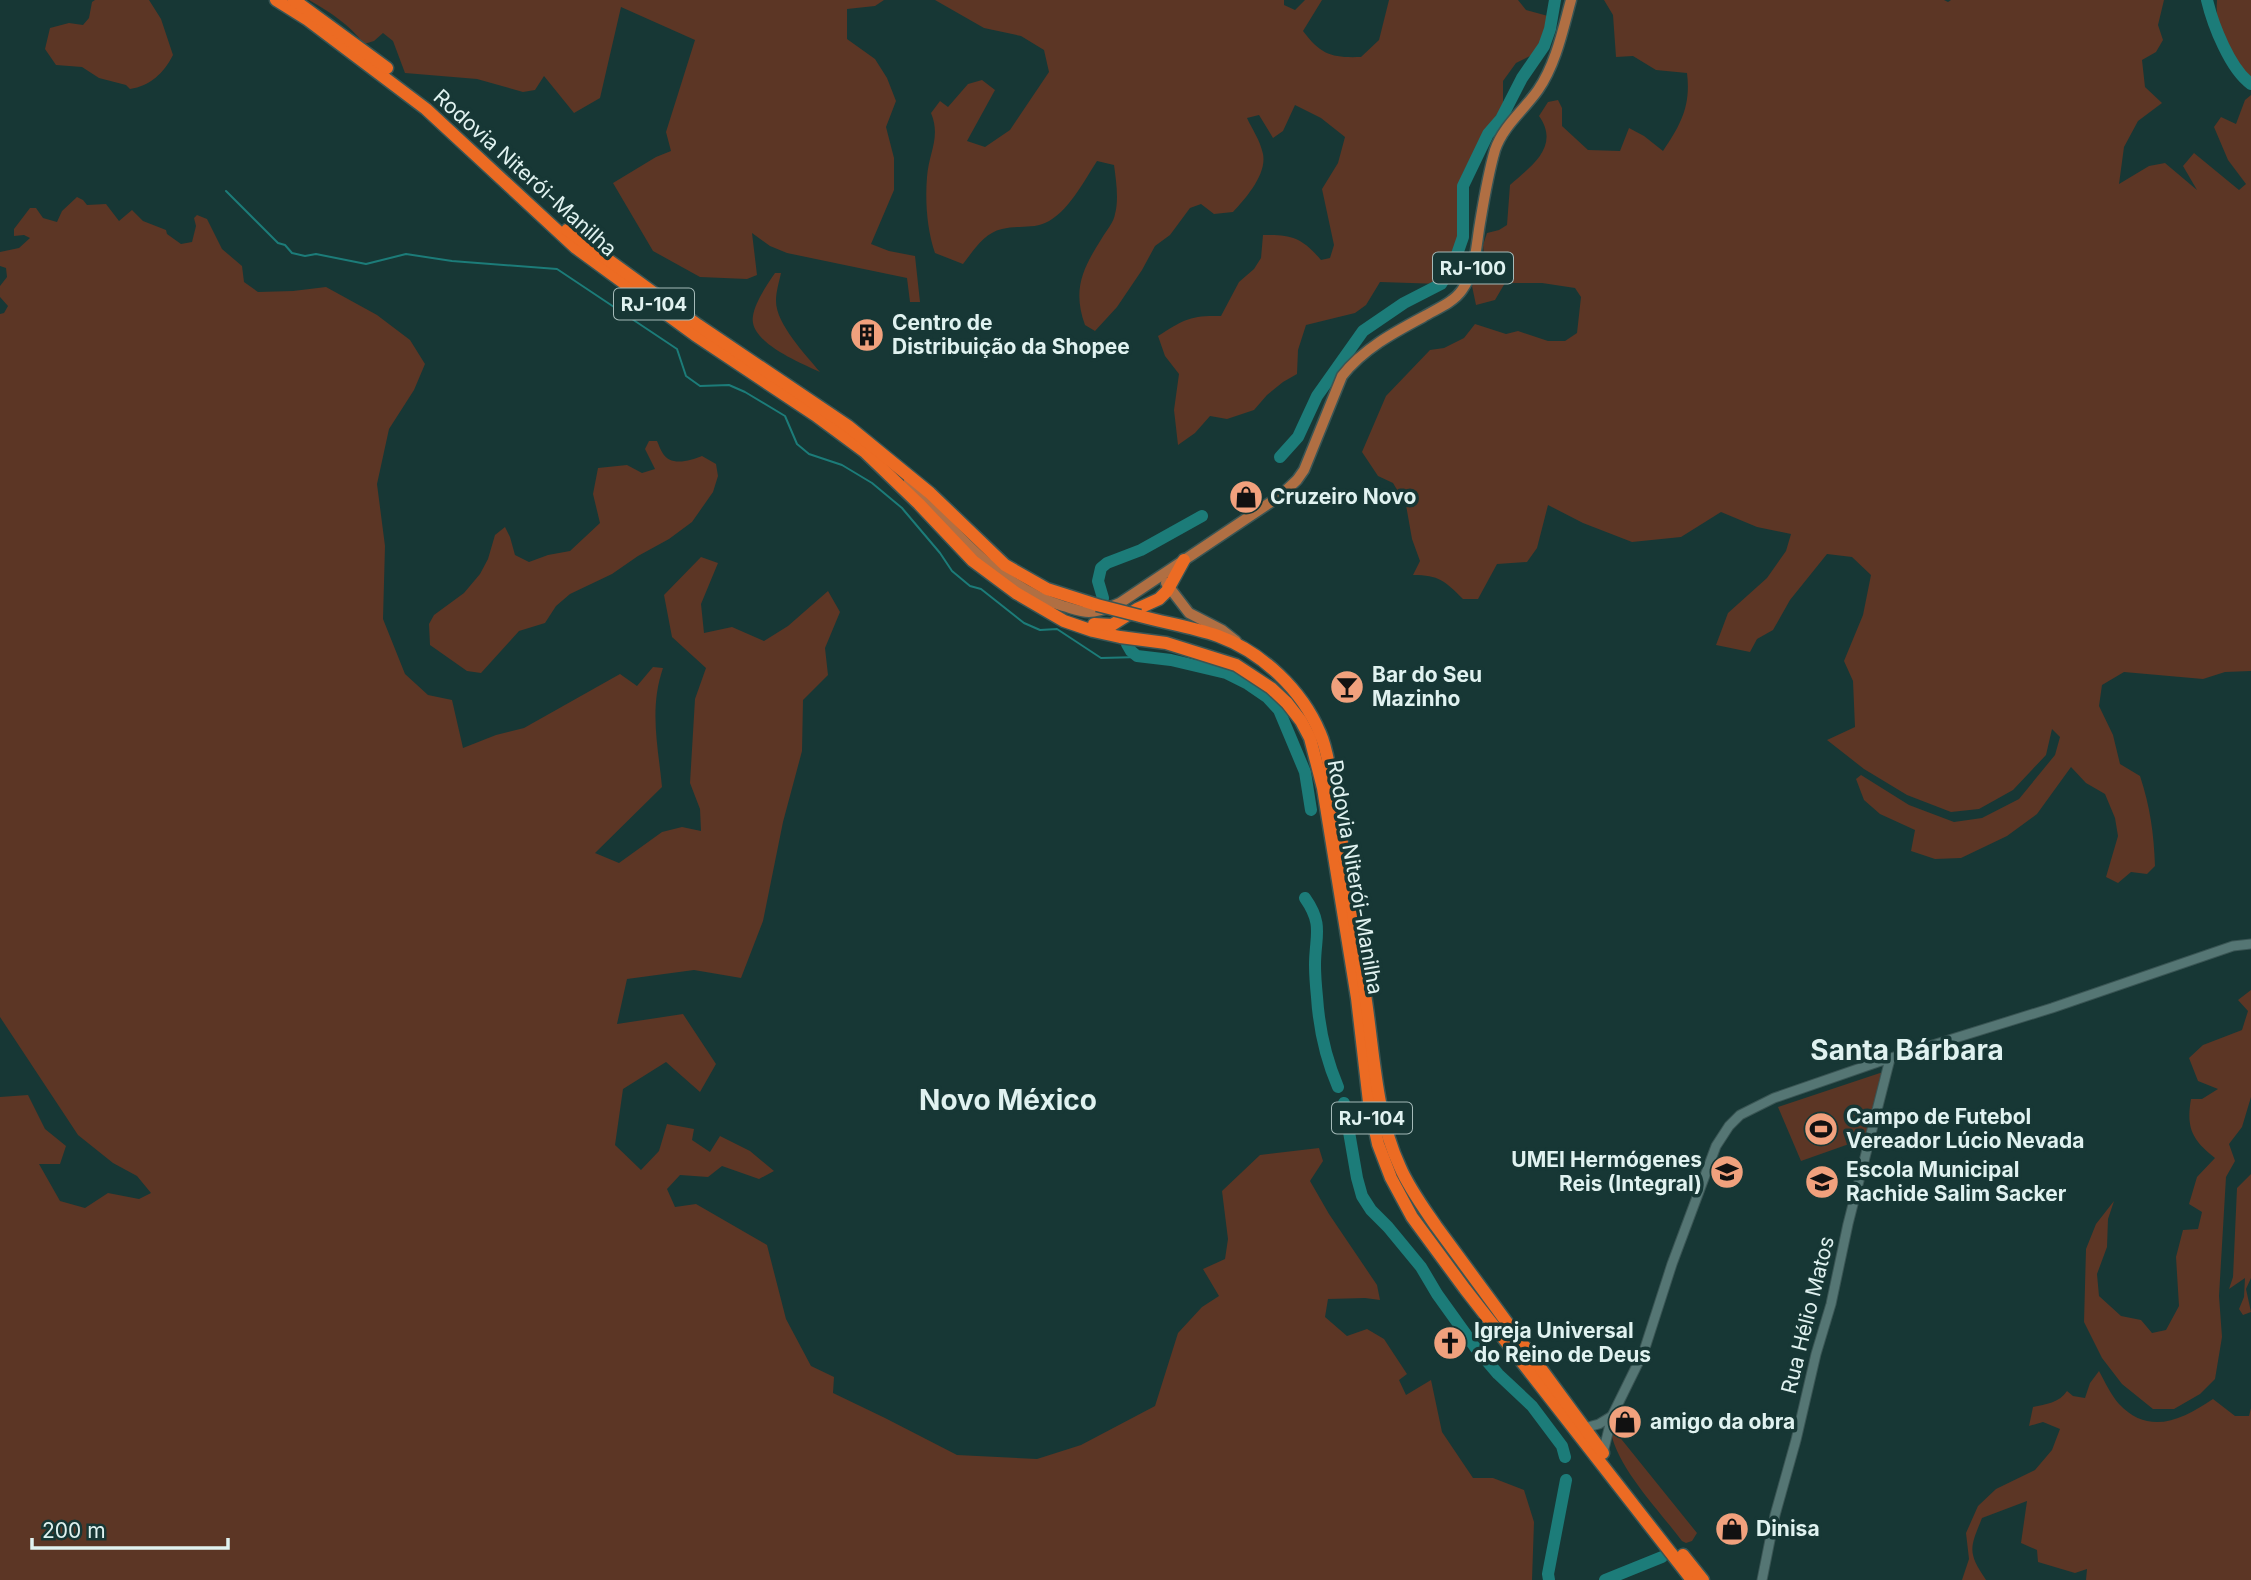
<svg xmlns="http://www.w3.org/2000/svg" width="2251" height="1580" font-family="Inter,sans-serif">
<rect width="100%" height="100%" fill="#173735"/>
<g fill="#5c3625">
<path d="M 95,0 L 149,0 L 161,19 L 173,55 C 164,73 150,86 130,89 L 126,85 L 99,78 L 82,67 L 56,65 L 45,49 L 50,28 L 69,23 L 83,25 L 89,18 L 92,2 Z"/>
<path d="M 309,0 L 884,0 L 875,6 L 847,9 L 847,39 L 875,59 L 887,78 L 896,101 L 886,127 L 894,158 L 894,190 L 871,244 L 889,251 L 915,256 L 920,302 L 910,302 L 907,278 L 787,253 L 770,246 L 752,233 L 757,275 L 747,279 L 700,277 L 653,251 L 613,183 L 656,157 L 671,151 L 666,132 L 695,40 L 621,7 L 600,98 L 574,113 L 544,76 L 535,90 L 523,92 L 477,79 L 405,73 L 393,41 L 383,33 L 374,41 L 364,44 C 349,24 331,13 309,0 Z"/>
<path d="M 935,0 L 1284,0 L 1284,5 L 1295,10 L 1305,0 L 1322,0 L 1303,31 C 1321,55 1332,58 1361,57 L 1379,40 L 1389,0 L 1518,0 L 1526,10 L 1548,16 L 1544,35 L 1534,54 L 1516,63 L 1503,81 L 1503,105 L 1477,146 L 1462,175 L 1463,237 L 1454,263 L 1441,284 L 1380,282 L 1366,305 L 1355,313 L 1306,325 L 1298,350 L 1297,374 L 1283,382 L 1267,395 L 1254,410 L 1227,419 L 1210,416 L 1195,433 L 1178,445 L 1174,410 L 1179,374 L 1165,356 L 1158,336 C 1183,320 1190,315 1221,316 L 1239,282 L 1254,269 L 1261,258 L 1263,235 C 1292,235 1301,237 1321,260 L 1330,258 L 1334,245 L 1322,189 L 1338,163 L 1345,137 L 1321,118 L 1295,105 L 1283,131 L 1273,138 L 1259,115 L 1247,118 C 1252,129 1260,140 1263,154 C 1267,174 1246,198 1233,212 L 1214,214 L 1201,204 L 1190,208 L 1170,235 L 1155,246 L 1142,270 L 1117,307 L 1095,331 L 1085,325 C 1072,289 1083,268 1102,238 C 1106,231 1114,222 1115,214 C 1119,199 1116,180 1114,165 L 1097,161 C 1084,181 1068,213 1045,223 C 1032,229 1016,225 1002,229 C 984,233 974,250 963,264 L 935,253 C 927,230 925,201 927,177 C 929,152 941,137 931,113 L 940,101 L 948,107 L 968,84 L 982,80 L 995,90 L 967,141 L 985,147 L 1010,130 L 1049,72 L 1044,50 L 1021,36 L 984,28 Z"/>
<path d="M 1604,0 L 1944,0 L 1948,2 L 1951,0 L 2164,0 L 2158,25 L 2163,40 L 2156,52 L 2142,60 L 2145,87 L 2162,103 L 2138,121 L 2124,147 L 2119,184 L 2149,166 L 2165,163 L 2197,190 L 2183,166 L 2194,153 L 2239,190 L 2246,184 L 2228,160 L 2214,127 L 2221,117 L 2236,124 L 2245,100 L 2251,95 L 2251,671 L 2225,672 L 2203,679 L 2124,672 L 2102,685 L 2099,706 L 2113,735 L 2120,764 L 2140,776 C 2150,806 2154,834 2155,866 L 2147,874 L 2131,872 L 2118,883 L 2106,877 L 2118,836 L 2115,818 L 2105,794 L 2086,783 L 2071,767 L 2037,814 L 2007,836 L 1961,858 L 1935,859 L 1911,851 L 1915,830 L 1880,814 L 1864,800 L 1856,779 L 1861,775 L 1909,805 L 1954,822 L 1982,818 L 2019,799 L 2055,755 L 2060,737 L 2052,729 L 2046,755 L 2013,790 L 1979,809 L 1951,812 L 1907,795 L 1864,769 L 1827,740 L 1855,727 L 1853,681 L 1844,661 L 1863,615 L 1871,575 L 1852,557 L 1827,554 L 1790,600 L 1773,630 L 1757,639 L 1750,652 L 1716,645 L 1728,613 L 1767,578 L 1786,551 L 1791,534 L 1757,527 L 1721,512 L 1681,537 L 1632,542 L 1583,523 L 1548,505 L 1537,548 L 1527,562 L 1497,564 L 1478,599 L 1463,599 C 1445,581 1439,575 1413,575 L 1420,561 L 1412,539 L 1406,505 L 1393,483 L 1378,476 L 1362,452 L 1386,396 L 1430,350 L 1444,348 L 1464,338 L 1475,324 L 1506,334 L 1518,331 L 1548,341 L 1565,341 L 1577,333 L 1581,297 L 1575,288 L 1542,283 L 1505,283 L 1495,300 L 1476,305 L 1472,286 L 1484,255 L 1483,245 L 1487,233 L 1499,230 L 1507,225 L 1510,185 C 1530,167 1561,147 1539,116 L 1548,102 L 1558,100 L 1562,108 L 1562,126 L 1588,150 L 1620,151 L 1629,128 L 1644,136 L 1663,151 C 1681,124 1691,106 1687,73 L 1656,70 L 1633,56 L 1616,57 L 1613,15 Z"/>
<path d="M 2217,0 L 2251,0 L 2251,79 L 2245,76 C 2231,50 2214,31 2217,0 Z"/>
<path d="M 77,197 L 83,200 L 87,205 L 106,204 L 119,221 L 132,210 L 143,221 L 166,230 L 167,234 L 181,244 L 192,242 L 196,226 L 194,218 L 197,215 L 207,219 L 222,249 L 242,266 L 244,282 L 258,292 L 293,291 L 326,287 L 377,315 L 410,340 L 425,364 L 414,390 L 389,429 L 377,484 L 385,546 L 383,619 L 405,674 L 428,695 L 452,700 L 463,748 L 496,735 L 524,728 L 620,674 L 637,686 L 653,667 L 663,668 C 649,709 658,745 662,787 L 595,853 L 619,863 L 662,832 L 682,827 L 701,831 L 700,809 L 690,783 L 695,699 L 706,668 L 672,637 L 664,595 L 701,557 L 718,563 L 701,604 L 704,633 L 732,627 L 764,641 L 788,626 L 828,591 L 840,612 L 825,648 L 828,675 L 803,700 L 802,751 L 783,822 L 763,921 L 741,978 L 694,970 L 627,979 L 617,1024 L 683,1014 L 716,1064 L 700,1092 L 666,1062 L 623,1089 L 615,1145 L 641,1170 L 659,1151 L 667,1124 L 694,1129 L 692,1140 L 710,1152 L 720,1136 L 750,1151 L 774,1171 L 759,1179 L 722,1166 L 708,1177 L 680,1175 L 667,1189 L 675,1207 L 696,1204 L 767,1245 L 786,1319 L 811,1366 L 834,1377 L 833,1393 L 885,1418 L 957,1455 L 1037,1459 L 1081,1445 L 1155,1406 L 1178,1333 L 1202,1307 L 1219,1296 L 1203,1269 L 1225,1259 L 1228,1239 L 1222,1191 L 1260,1155 L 1319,1148 L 1323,1161 L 1310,1181 L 1329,1214 L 1377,1285 L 1380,1300 L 1365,1298 L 1328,1299 L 1325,1317 L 1347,1336 L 1367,1329 L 1384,1339 L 1407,1374 L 1399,1380 L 1406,1395 L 1431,1380 L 1442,1432 L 1473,1478 L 1493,1478 L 1524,1490 L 1534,1522 L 1532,1580 L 0,1580 L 0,1097 L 28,1095 L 45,1129 L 66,1146 L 60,1164 L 39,1164 L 60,1201 L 85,1208 L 108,1193 L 139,1199 L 151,1193 L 137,1176 L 113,1163 L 78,1135 L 0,1017 L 0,314 L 4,313 L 8,306 L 0,297 L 0,286 L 7,277 L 6,268 L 0,266 L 0,252 L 19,248 L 30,238 L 24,235 L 14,236 L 14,229 L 30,208 L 36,208 L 43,218 L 57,222 L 62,211 Z"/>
<path d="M 775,273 L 781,273 C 779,282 776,292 776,301 C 776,324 806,355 820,372 C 801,363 748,342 753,316 C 755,302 767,285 775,273 Z"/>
<path d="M 649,441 L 657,441 C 659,445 660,449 662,452 C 670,467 689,461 702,456 L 716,464 L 718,476 L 713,492 L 692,522 L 669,539 L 638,556 L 612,574 L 570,594 L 556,606 L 545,623 L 519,631 L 481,673 L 467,671 L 430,645 L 429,624 L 434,615 L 464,593 L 480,574 L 488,559 L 495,535 L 505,527 L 510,537 L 515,555 L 529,562 L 548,555 L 570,551 L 600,523 L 593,494 L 598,468 L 627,465 L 642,473 L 655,469 L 645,449 Z"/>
<path d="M 2251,990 L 2251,1097 L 2242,1127 L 2229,1144 L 2235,1161 L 2226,1177 L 2219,1296 L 2222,1337 L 2215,1379 L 2200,1394 L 2174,1409 L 2153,1409 L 2122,1384 L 2102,1358 L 2084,1322 L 2086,1249 L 2096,1224 L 2114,1201 L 2108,1219 L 2107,1247 L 2097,1274 L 2099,1296 L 2121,1316 L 2141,1320 L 2152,1333 L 2166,1330 L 2179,1306 L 2176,1257 L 2183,1230 L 2198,1229 L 2202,1212 L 2189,1204 L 2197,1177 L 2215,1158 C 2192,1140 2186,1128 2191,1099 L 2202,1099 L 2218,1089 L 2198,1081 L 2189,1058 L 2203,1045 L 2242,1030 L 2248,1011 L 2238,1000 Z"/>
<path d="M 1883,1072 L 1866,1138 L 1801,1161 L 1778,1107 Z"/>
<path d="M 2251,1174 L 2251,1278 L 2246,1289 L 2251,1312 L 2243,1315 L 2239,1309 L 2244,1297 L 2245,1278 L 2229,1289 L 2233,1277 L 2237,1188 Z"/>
<path d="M 2099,1371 C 2105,1382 2111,1395 2119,1404 C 2149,1436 2182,1420 2213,1399 L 2235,1416 L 2249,1416 L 2251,1408 L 2251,1580 L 2086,1580 L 2087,1569 L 2075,1573 L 2038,1562 L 2037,1550 L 2021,1543 L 2027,1501 L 1982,1518 C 1970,1548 1967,1552 1986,1580 L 1962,1580 L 1969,1559 L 1966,1533 L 1978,1506 L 1996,1489 L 2035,1470 L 2052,1450 L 2060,1429 L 2043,1422 L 2029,1426 L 2033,1407 C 2046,1404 2059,1403 2067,1391 L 2073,1396 L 2085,1398 L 2090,1383 Z"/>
<path d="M 1613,1430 L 1622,1440 L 1697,1533 L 1692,1541 L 1686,1543 L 1682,1541 C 1659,1510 1619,1470 1611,1433 Z"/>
</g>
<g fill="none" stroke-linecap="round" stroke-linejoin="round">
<path stroke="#1c7c79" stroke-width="2" d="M 226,191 L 278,243 L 285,245 L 292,253 L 305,256 L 316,254 L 366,264 L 406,254 L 452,261 L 557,269 L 677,349 L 686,376 L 700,386 L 729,385 L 745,392 L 785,416 L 797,444 L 809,454 L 842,465 L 872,483 L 902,508 L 940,553 L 952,571 L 970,586 L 981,589 L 1024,623 L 1040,630 L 1057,629 L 1101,658 L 1140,657"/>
<g stroke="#1c7c79" stroke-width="12">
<path d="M 2207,0 C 2213,25 2230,69 2251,84"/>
<path d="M 1280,457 L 1298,437 L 1317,396 L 1363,331 L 1404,303 L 1441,284 L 1454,263 L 1463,237 L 1463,186 L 1488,134 L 1501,119 L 1522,78 L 1544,46 L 1550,29 L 1555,0"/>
<path d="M 1103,598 L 1098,581 L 1101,568 L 1107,563 L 1141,550 L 1202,516"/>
<path d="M 1127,644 L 1131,651 L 1137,656 L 1171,660 L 1226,673 L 1248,684 L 1267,697 L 1279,710 L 1305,772 L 1311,810"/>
<path d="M 1305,898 C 1324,925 1315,936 1315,965 C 1315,976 1316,987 1317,997 C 1319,1028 1326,1059 1338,1087"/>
<path d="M 1344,1103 L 1357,1178 L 1362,1196 L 1371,1210 L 1388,1227 L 1421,1267 L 1437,1294 L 1475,1347 L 1498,1374 L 1532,1406 L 1562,1446 L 1565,1457"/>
<path d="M 1549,1580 L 1548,1574 L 1566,1480"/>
<path d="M 1605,1580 L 1662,1557"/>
</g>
<g stroke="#3a5554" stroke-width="11">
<g id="minor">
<path d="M 1584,1428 L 1599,1424 L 1612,1416"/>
<path d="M 1603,1453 L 1612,1416 L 1644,1351 L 1672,1264 L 1716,1146 L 1729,1126 L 1740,1115 L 1774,1098 L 1878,1062 L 2052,1008 L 2233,946 L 2251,944"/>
<path d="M 1762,1580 L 1775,1515 L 1796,1440 L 1816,1354 L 1831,1304 L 1848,1224 L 1890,1059"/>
</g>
</g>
<g stroke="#3a5554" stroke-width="13">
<g id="major">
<path d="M 909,481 C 952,530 998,586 1063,606 C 1071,608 1080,612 1089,612 C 1100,612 1110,607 1120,603 L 1280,496 L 1297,480 L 1304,470 L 1342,376 C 1363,349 1393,333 1423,317 C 1436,309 1453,303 1462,290 C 1476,270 1476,246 1480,223 C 1484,199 1488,174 1495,150 C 1503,126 1524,110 1538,90 C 1556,64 1563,29 1571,0"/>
<path d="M 1166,583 L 1189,613 L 1222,630 L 1236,641"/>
</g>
</g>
<g stroke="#3a5554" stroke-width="15">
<g id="highway">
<path d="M 276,0 L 308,20 L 426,109 L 576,248 L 695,335 L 815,415 L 865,452 L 919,504 L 973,561 L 1016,593 L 1064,621 L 1093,631 L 1120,637 L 1166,643 L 1236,665 L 1271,688 L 1287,703 L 1301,721 L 1310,738 L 1323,788 L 1357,998 L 1369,1102 L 1378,1144 L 1391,1178 L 1412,1217 L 1465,1289 L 1692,1580"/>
<path d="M 294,0 L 387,68"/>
<path d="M 567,230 L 698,325 L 848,426 L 930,493 L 1005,565 L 1047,589 L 1097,605"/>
<path d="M 1140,616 C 1165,623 1192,627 1218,636 C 1262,652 1302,690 1320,733 C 1326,746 1328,761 1331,775 C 1343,850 1356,925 1366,1001 C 1374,1055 1376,1116 1400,1167 C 1409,1188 1423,1207 1436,1226 L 1603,1453"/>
<path d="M 1094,624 L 1112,625 L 1137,609 L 1159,599 L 1167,591 L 1184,560"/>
<path d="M 1683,1555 L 1703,1580"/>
</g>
</g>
<use href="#minor" stroke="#557674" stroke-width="9"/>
<use href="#major" stroke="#b06f43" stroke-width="10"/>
<use href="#highway" stroke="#ec6b23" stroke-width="12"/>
<g stroke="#3a5554" stroke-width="15" stroke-linecap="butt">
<path id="highway-bridge" d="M 1097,605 L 1140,616"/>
</g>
<use href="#highway-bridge" stroke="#ec6b23" stroke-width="12"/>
</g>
<defs>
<g id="building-disc" transform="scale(1.75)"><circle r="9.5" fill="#f1a17d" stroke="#173735"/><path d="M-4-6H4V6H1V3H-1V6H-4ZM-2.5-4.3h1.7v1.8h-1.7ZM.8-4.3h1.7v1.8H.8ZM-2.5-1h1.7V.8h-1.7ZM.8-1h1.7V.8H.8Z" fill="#111"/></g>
<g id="shop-disc" transform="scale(1.75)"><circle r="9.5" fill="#f1a17d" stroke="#173735"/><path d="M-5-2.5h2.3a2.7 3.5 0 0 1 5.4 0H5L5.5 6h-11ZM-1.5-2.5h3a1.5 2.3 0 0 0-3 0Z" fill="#111"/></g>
<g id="bar-disc" transform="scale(1.75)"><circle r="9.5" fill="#f1a17d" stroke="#173735"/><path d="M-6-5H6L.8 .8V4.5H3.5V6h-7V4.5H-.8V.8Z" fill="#111"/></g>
<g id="stadium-disc" transform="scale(1.75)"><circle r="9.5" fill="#f1a17d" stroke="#173735"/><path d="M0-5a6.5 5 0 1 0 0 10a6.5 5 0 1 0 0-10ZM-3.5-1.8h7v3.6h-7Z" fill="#111"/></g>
<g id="school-disc" transform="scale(1.75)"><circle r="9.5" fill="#f1a17d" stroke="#173735"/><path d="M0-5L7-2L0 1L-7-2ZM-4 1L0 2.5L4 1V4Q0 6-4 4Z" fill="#111"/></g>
<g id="church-disc" transform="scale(1.75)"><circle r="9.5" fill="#f1a17d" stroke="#173735"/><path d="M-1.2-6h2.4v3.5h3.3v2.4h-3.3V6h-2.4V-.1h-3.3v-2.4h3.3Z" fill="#111"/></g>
</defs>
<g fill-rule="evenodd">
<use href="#building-disc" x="867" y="335"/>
<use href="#shop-disc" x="1246" y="497"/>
<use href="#bar-disc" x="1347" y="687"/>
<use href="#stadium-disc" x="1821" y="1129"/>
<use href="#school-disc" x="1727" y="1172"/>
<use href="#school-disc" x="1822" y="1182"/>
<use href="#church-disc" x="1450" y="1343"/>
<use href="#shop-disc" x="1625" y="1422"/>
<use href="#shop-disc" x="1732" y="1529"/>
</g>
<g text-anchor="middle" stroke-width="7" stroke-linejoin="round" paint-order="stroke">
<g fill="#173735" stroke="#a4bab8" stroke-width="2">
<rect x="1433" y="252.5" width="80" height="31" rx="5"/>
<rect x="614" y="288.5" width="80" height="31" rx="5"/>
<rect x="1332" y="1102.5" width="80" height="31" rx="5"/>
</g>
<g font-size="19" font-weight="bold" fill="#e0f2f0">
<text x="1473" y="275">RJ-100</text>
<text x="654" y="311">RJ-104</text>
<text x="1372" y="1125">RJ-104</text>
</g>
<g font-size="21" fill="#e0f2f0" stroke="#173735">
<text transform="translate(525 173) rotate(42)" y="7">Rodovia Niterói-Manilha</text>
<text transform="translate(1355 877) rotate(80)" y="7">Rodovia Niterói-Manilha</text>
<text transform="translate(1808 1315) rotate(-76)" y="7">Rua Hélio Matos</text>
</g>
<g font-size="21" font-weight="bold" fill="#e0f2f0" stroke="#173735" text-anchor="start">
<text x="892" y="330">Centro de<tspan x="892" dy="24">Distribuição da Shopee</tspan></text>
<text x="1270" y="504">Cruzeiro Novo</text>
<text x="1372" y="682">Bar do Seu<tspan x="1372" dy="24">Mazinho</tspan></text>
<text x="1846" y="1124">Campo de Futebol<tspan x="1846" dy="24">Vereador Lúcio Nevada</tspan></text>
<text x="1702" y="1167" text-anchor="end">UMEI Hermógenes<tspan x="1702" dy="24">Reis (Integral)</tspan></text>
<text x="1846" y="1177">Escola Municipal<tspan x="1846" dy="24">Rachide Salim Sacker</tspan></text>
<text x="1474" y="1338">Igreja Universal<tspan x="1474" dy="24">do Reino de Deus</tspan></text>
<text x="1650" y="1429">amigo da obra</text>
<text x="1756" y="1536">Dinisa</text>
</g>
<g font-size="28" font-weight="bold" fill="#e0f2f0" stroke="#173735">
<text x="1907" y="1060">Santa Bárbara</text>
<text x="1008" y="1110">Novo México</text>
</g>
</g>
<path d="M32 1538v10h196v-10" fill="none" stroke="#e0f2f0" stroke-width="3.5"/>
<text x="42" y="1538" font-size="21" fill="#e0f2f0" stroke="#173735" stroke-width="5" paint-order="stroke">200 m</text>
</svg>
